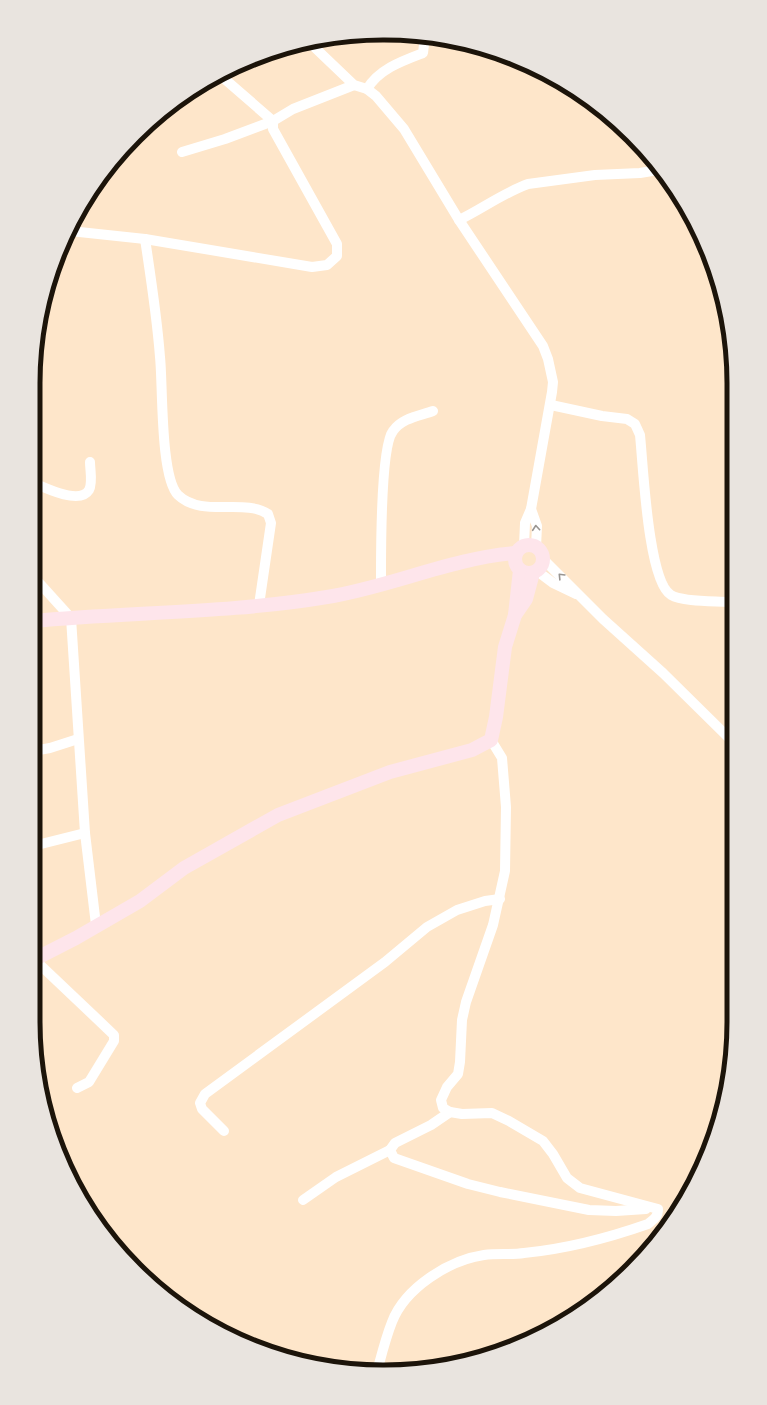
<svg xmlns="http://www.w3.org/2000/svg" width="767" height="1405" font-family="Overpass,sans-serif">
  <rect width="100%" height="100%" fill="#fee6ca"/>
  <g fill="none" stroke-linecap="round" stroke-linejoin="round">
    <g stroke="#fff" stroke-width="10">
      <path d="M 309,42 L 354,85 L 367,89 L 376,96 L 404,129 L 459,220 L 543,346 L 548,359 L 553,382 L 552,392 L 531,509 L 525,523 L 524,546"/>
      <path d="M 220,75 L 273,121"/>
      <path d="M 367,89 C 379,69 402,61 423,53 L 425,36"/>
      <path d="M 182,152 L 225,139 L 273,121 L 293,109 L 354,85"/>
      <path d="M 459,220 C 482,209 503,193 528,184 L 595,175 L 640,173 L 658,170"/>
      <path d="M 70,231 L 145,239 L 312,267 L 327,265 L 337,256 L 337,244 L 278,138 L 273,129 L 273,121"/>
      <path d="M 145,239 C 151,278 157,317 160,357 C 163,384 160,477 178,495 C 202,518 244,498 268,514 L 271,523 L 259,605"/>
      <path d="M 551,405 L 602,416 L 627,419 L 635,424 L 640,435 C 643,463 648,582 671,595 C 683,602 713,601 728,602 L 732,605"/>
      <path d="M 34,483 C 45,488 80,505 89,490 C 93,483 90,470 90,462"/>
      <path d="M 531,509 L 537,526 L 536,547"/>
      <path d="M 543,559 L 603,619 L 663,673 L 732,741"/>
      <path d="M 537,571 L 553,583 L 576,594"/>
      <path d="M 33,576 L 71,618 L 85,833 L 96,925"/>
      <path d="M 381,586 C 381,559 380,447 393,431 C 402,418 419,416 433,411"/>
      <path d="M 33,751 L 50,748 L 78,739"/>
      <path d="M 33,846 L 85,833"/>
      <path d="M 34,959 L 114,1035 L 114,1041 L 89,1082 L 77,1088"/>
      <path d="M 450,1112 L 431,1125 L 395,1143 L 390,1150 L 394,1158 L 468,1184 L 500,1192 L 589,1210 L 616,1211 L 646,1209"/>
      <path d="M 224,1131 L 202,1109 L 200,1103 L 205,1094 L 385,962 L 427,927 L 457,910 L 485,901 L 500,899"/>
      <path d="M 303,1200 L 336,1177 L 390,1150"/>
      <path d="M 378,1368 C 382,1353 386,1337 392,1322 C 405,1288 449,1260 484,1255 C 497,1253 511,1255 524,1253 C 566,1249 608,1238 648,1224 C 654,1219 658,1217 658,1209 L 643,1205 L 580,1188 L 567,1178 L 553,1154 L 543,1141 L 509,1121 L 492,1113 L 462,1114 L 450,1112 L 443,1108 L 441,1100 L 447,1087 L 458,1074 L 460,1062 L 462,1020 L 466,1002 L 493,925 L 505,871 L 506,807 L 502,758 L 491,740"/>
    </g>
    <g stroke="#fee5eb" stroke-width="14">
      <circle cx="529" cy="559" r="14"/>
      <path d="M 515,615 L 520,570"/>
      <path d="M 33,621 C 130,612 232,613 327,597 C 390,587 452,558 516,553"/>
      <path d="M 33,960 L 76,938 L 140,901 L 184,868 L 278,815 L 390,772 L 472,750 L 491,740 L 496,717 L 505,647 L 515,615 L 526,599 L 533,573"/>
    </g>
  </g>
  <defs><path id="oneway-chevron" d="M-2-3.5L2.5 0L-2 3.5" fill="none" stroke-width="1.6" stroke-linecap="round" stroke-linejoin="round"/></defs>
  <g stroke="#999591">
    <use href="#oneway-chevron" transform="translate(536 528) rotate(-95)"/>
    <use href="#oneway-chevron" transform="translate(561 576) rotate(-134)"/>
  </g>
  <path d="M0 0H767V1405H0ZM383 40H384A343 343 0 0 1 727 383V1022A343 343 0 0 1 384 1365H383A343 343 0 0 1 40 1022V383A343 343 0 0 1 383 40Z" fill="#e9e4df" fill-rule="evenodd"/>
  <path fill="none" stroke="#1c140a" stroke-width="5" d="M383 40H384A343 343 0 0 1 727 383V1022A343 343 0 0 1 384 1365H383A343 343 0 0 1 40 1022V383A343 343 0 0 1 383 40Z"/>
</svg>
